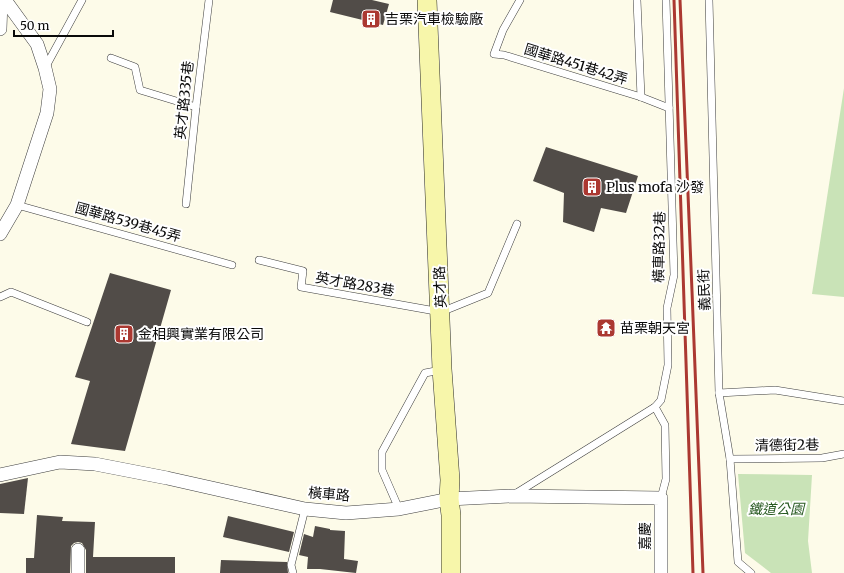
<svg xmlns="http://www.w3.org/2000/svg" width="844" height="573" font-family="Merriweather,'Noto Sans TC',serif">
  <rect width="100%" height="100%" fill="#fdfbe9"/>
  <g fill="#c9e3b7">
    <path d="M 844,88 L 844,297 L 812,294 Z"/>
    <path d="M 738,474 L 812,475 L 808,541 L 812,573 L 771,573 L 745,553 Z"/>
  </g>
  <g fill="#514c48">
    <path d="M 333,0 L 372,0 L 389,4 L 383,25 L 330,12 Z"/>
    <path d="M 546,147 L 638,176 L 626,213 L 601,208 L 594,232 L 563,222 L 564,193 L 533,181 Z"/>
    <path d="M 110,273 L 171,290 L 125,451 L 71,444 L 90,381 L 75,377 Z"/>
    <path d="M 28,478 L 24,514 L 0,513 L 0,484 Z"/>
    <path d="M 37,515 L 63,517 L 62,521 L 95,522 L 93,557 L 175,557 L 175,573 L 86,573 L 86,550 L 82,543 L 78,542 L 74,543 L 71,546 L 70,573 L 26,573 L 26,558 L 34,558 Z"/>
    <path d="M 228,516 L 294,532 L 289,552 L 223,537 Z"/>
    <path d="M 315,526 L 330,529 L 330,530 L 345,531 L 344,559 L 358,561 L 356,573 L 320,569 L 307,569 L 308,557 L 299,555 L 304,534 L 313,537 Z"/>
    <path d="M 221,560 L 287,562 L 288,573 L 220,573 Z"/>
  </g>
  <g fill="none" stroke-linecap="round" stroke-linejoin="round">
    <g stroke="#3d3d3d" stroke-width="8">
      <g id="lane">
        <path d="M 520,0 L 503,30 L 494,54 L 504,55 L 641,97 L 669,108"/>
        <path d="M 637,0 L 641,97"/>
        <path d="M 709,0 L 719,393 L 730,459 L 738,562 L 751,573"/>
        <path d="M 111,58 L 135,67 L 140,90 L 196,107"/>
        <path d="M 45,68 L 82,0"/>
        <path d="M 186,204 L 196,107 L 209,0"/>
        <path d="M 17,205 L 232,265"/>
        <path d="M 259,260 L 303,271 L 301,287 L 441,312 L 488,293 L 517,224"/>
        <path d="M 0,297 L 11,292 L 87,322"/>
        <path d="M 719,393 L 775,390 L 844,401"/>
        <path d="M 655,407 L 665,425 L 666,479 L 661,498"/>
        <path d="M 730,459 L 822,458 L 844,454"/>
        <path d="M 515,494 L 655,407 L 661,400 L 668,365 L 667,308 L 674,275 L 666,0"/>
        <path d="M 399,509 L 382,470 L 382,452 L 425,373 L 441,370"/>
        <path d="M 293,573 L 291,565 L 305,509"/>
      </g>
    </g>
    <g stroke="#3d3d3d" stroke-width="14">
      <g id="street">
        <path d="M 0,29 L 1,0"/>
        <path d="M 0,234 L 17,205 L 47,113 L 50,89 L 45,68 L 37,44 L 5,0"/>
        <path d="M 0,475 L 60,462 L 95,464 L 167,478 L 305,509 L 346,513 L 399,509 L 449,499 L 512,496 L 661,498 L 661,573"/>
        <path d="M 78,550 L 78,573"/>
      </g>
    </g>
    <g stroke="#2c2c2c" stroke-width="20">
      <path id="secondary" d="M 427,0 L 442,369 L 450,480 L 449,499 L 451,515 L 451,573"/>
    </g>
    <use href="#lane" stroke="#fff" stroke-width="7"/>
    <use href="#street" stroke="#fff" stroke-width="13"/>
    <use href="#secondary" stroke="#f7f6aa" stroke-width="19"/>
    <g stroke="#ab3831" stroke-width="3">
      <path d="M 674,0 L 693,573"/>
      <path d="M 680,0 L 692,291 L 703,573"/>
    </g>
  </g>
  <defs>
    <g id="building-square" transform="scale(1)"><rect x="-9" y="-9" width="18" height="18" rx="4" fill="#ab3831" stroke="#fff"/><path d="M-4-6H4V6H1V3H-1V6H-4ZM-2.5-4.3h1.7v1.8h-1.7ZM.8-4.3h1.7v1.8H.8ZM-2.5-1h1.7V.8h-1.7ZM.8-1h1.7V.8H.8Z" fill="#fff"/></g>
    <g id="temple-square" transform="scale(1)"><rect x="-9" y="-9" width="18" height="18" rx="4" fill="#ab3831" stroke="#fff"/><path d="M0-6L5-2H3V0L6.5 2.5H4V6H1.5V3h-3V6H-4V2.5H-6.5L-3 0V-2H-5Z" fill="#fff"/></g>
  </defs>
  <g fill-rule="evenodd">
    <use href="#building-square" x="371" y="19"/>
    <use href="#building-square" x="592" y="187"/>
    <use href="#temple-square" x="606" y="328"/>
    <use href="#building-square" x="124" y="334"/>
  </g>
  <g text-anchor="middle" stroke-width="4" stroke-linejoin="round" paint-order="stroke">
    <g font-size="14" fill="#0a0a0a" stroke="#fff" text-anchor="start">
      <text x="385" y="24">吉栗汽車檢驗廠</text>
      <text x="606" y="192">Plus mofa 沙發</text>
      <text x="620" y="333">苗栗朝天宮</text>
      <text x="138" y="339">金相興實業有限公司</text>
    </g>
    <g font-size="14" fill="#0a0a0a" stroke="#fff">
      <text transform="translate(576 64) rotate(17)" y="5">國華路451巷42弄</text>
      <text transform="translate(184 100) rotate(-84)" y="5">英才路335巷</text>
      <text transform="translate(128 222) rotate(16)" y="5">國華路539巷45弄</text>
      <text transform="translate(659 247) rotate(-89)" y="5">橫車路32巷</text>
      <text transform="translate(355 284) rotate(10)" y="5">英才路283巷</text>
      <text transform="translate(440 287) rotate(-93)" y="5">英才路</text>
      <text transform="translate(704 290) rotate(-92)" y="5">義民街</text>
      <text transform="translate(787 445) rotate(-1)" y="5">清德街2巷</text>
      <text transform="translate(329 494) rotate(5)" y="5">橫車路</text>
      <text transform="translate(645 536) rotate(-90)" y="5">嘉慶</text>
    </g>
    <g font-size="14" font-style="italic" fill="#285a22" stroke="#fff">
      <text x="776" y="514">鐵道公園</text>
    </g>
  </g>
  <path d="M14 30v6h99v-6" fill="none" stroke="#0a0a0a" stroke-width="2"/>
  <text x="20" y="30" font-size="12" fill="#0a0a0a" stroke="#ffffff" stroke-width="3" paint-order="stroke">50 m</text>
</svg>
